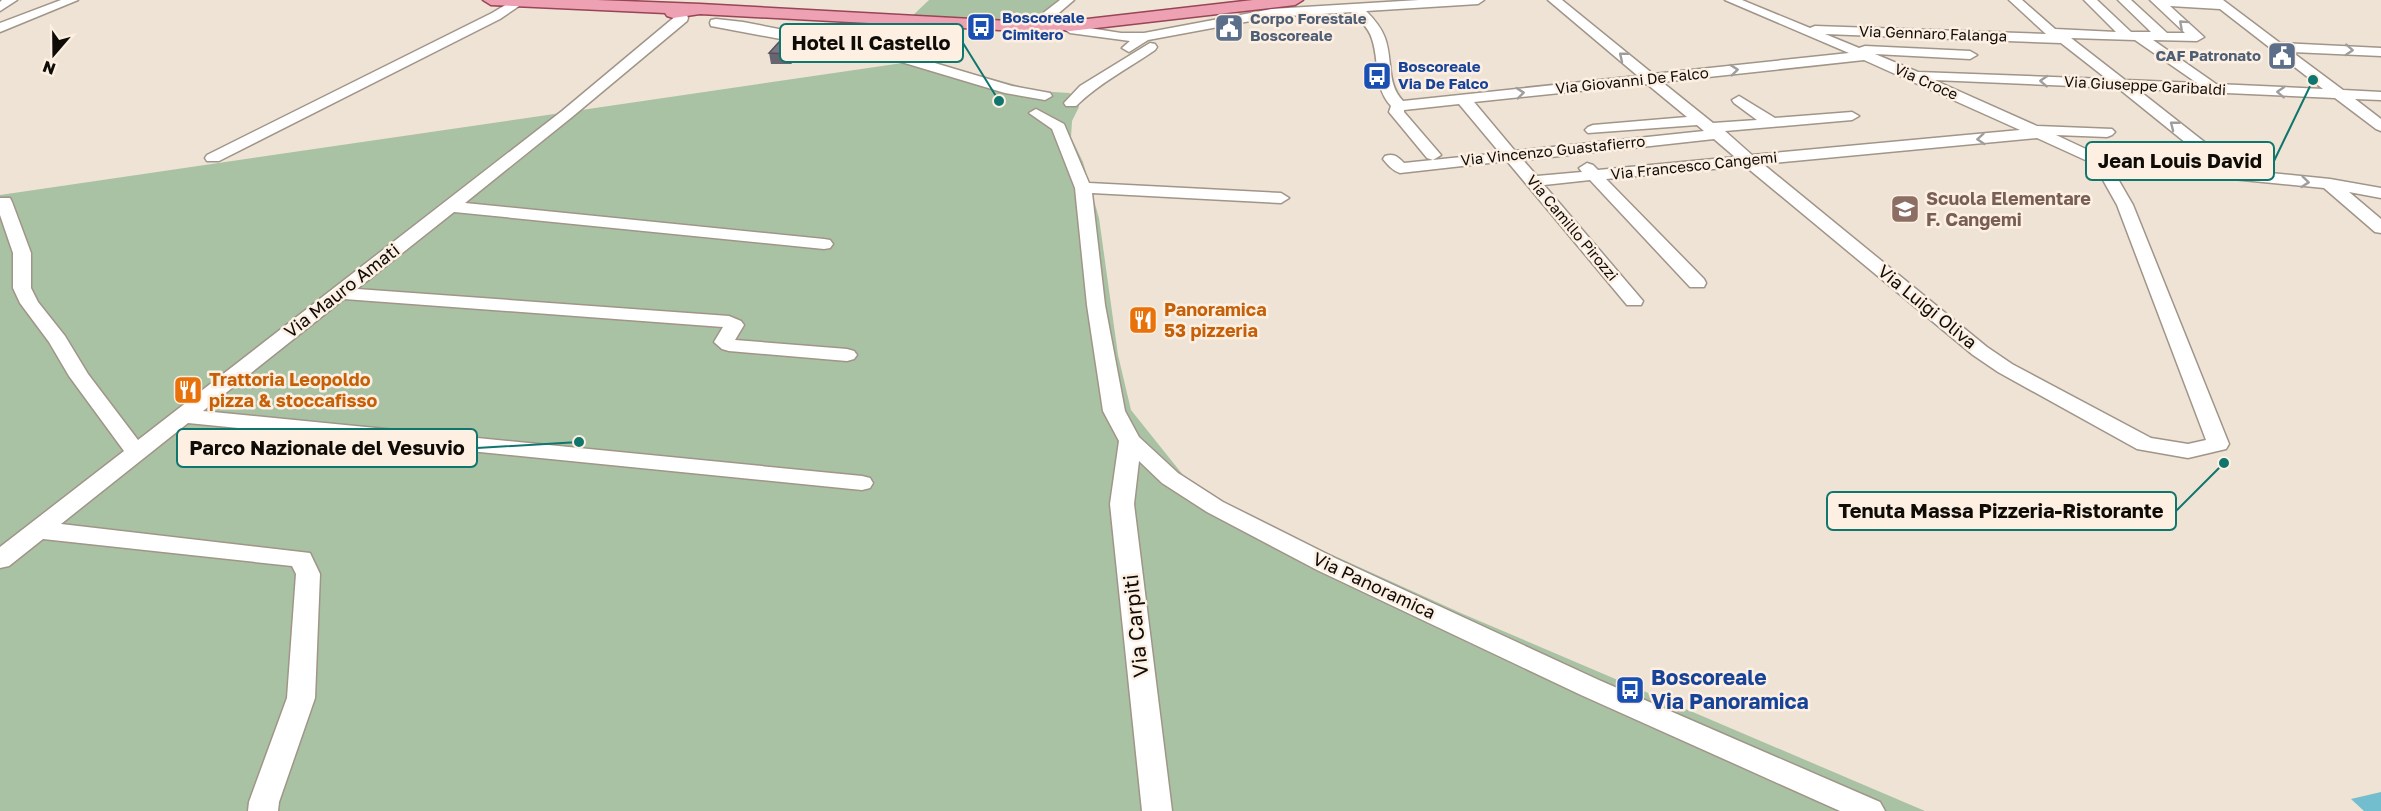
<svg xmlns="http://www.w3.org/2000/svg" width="2381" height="811" font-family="'Golos Text',sans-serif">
  <rect width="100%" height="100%" fill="#efe3d6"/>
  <g fill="#a9c2a4">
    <path d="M 929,0 L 1065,0 L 1034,25 L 909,19 Z"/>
    <path d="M 923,60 L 1038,91 L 1069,93 L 1077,97 L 1079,107 L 1072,121 L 1071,137 L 1083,162 L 1099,218 L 1118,355 L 1131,410 L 1183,475 L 1224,506 L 1463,614 L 1925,811 L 0,811 L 0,195 Z"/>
  </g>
  <path fill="#72bdce" d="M 2381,792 L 2381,811 L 2364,811 L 2351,799 Z"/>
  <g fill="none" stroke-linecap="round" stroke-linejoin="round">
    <g stroke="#a09588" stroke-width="3">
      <g id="minor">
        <path d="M 2,0 L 17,0 L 0,11 L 0,2 Z"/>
        <path d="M 61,0 L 78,0 L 0,32 L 0,23 Z"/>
        <path d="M 514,0 L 525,2 L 500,19 L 219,161 L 207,161 L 205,158 L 207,155 L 492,13 Z"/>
        <path d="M 1060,0 L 1074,0 L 1039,30 L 1029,30 L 1028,27 L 1029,24 Z"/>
        <path d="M 1419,0 L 1484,0 L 1478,4 L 1366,11 C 1374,19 1381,27 1385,38 C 1393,60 1386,83 1403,101 L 1638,76 L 1548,0 L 1562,0 L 1653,74 L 1849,53 L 1725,0 L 1742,0 L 1810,28 L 1815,26 L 2046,34 L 2009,0 L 2022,0 L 2055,29 L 2116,32 L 2084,0 L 2097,0 L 2131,32 L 2151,32 L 2118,0 L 2131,0 L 2167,33 L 2185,33 L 2150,0 L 2223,0 L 2280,43 L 2381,48 L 2381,56 L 2292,52 L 2343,90 L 2381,92 L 2381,100 L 2355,99 L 2381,119 L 2381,131 L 2376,129 L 2335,98 L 2137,89 L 2240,170 L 2330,179 L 2381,188 L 2381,198 L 2349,192 L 2381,219 L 2381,233 L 2375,232 L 2324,188 L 2111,167 L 2133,205 L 2229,444 L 2226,449 L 2188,458 L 2137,449 L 1998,372 L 1973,355 L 1745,166 L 1606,179 L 1704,279 L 1706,283 L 1704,287 L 1690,287 L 1590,180 L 1544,185 L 1643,301 L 1641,305 L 1627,305 L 1507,161 L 1400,173 C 1393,171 1388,165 1383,159 L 1385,156 C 1394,153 1398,157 1404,163 L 1500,153 L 1459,104 L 1404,110 L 1404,112 L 1441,155 L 1433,160 L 1427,158 L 1389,112 L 1391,106 C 1373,86 1380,63 1372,39 C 1369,28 1360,21 1353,12 L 1272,17 L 1148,40 L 1129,52 L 1122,48 L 1130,41 L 1070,33 L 1064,29 L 1070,25 L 1121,33 L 1144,33 L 1272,9 ZM 2170,6 L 2220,9 L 2323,89 L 2216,84 L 2153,40 L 2197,41 L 2204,37 ZM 1825,34 L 2061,43 L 2107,79 L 1918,72 L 1875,54 L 1970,59 L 1977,55 L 1970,51 L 1865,46 L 1859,48 ZM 2071,38 L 2135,40 L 2197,83 L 2125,80 ZM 1864,60 L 2020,130 L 1752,155 L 1725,131 L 1852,120 L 1859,116 L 1852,112 L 1775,118 L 1739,96 L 1732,100 L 1734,103 L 1757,120 L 1713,123 L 1662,82 ZM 1934,80 L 2118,88 L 2217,168 L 2103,157 L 2056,135 L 2107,137 L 2112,135 L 2115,132 L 2112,129 L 2037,126 ZM 1647,84 L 1687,117 L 1593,125 L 1588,127 L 1585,130 L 1588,133 L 1697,125 L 1704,131 L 1515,151 L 1474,102 ZM 2037,138 L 2094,164 L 2117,205 L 2206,440 L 2188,444 L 2151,438 L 2012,364 L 1987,347 L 1763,164 ZM 1714,139 L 1735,157 L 1598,170 L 1593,165 L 1587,163 L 1579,168 L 1582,172 L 1537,176 L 1523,160 Z"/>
        <path d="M 682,14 L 687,15 L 688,18 L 687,21 L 572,117 L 465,203 L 824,239 L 830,240 L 833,244 L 830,248 L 824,249 L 454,212 L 357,289 L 729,316 L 741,321 L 744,325 L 735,340 L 847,349 L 854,351 L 857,355 L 854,359 L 847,361 L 729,351 L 722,349 L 714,342 L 723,327 L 344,299 L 203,411 L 862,476 L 870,478 L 873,483 L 870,488 L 862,490 L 188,423 L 61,524 L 310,553 L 320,574 L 315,698 L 279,802 L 278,811 L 248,811 L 249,802 L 287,698 L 296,574 L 292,566 L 43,539 L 9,566 L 0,568 L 0,547 L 124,451 L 69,376 L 49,342 L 20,303 L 13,288 L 13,253 L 0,215 L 0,198 L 10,198 L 12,202 L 31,253 L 31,288 L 38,302 L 65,336 L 88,374 L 138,440 L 562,111 L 677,15 Z"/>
        <path d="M 716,19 L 743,22 L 901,53 L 1012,86 L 1050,93 L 1052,96 L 1045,100 L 1005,93 L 898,61 L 711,26 L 710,23 L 711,20 Z"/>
        <path d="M 1150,43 L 1155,44 L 1157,47 L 1155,50 C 1129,68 1098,84 1076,106 L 1066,106 L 1064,103 L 1080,86 Z"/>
        <path d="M 1036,109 L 1064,124 L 1089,183 L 1281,193 L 1289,198 L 1281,203 L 1092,193 L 1105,305 L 1125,411 L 1139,437 L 1178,473 L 1223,502 L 1335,558 L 1601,681 L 1880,802 L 1885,811 L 1840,811 L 1581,695 L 1317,570 L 1207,512 L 1162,483 L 1139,461 L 1134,504 L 1172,811 L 1142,811 L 1110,504 L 1119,441 L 1103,411 L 1087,305 L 1075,188 L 1052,129 L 1029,113 Z"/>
      </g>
    </g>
    <g stroke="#984556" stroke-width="3">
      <path id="major" d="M 483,0 L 597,0 L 700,4 L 1063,24 L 1070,21 L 1253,0 L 1303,0 L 1295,5 L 1070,31 L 1064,30 L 1057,33 L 700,14 L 673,18 L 667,16 L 665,13 L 491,5 Z"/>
    </g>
    <use href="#minor" fill="#fff" fill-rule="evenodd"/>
    <use href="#major" fill="#eda1b3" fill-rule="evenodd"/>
  </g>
  <path fill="#686571" d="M 769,53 L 799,53 L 791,64 L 771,64 Z"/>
  <path fill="#55525c" d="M 797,42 L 799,53 L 791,64 L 789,54 Z"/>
  <path fill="#797583" stroke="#55525c" stroke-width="1.5" d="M 779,42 L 797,42 L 789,54 L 769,53 Z"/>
  <defs><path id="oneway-chevron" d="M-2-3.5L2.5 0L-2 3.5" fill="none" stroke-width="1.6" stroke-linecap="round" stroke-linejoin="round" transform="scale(1.5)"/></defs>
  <g stroke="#9f9e9c">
    <use href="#oneway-chevron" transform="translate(2183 24) rotate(-138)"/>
    <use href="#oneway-chevron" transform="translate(2349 50) rotate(3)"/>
    <use href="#oneway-chevron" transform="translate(1623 56) rotate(-141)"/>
    <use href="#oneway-chevron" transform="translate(1734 70) rotate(-6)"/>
    <use href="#oneway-chevron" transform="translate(2044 81) rotate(-177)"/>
    <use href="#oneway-chevron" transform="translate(2281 92) rotate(-177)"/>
    <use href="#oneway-chevron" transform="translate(1520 93) rotate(-6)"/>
    <use href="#oneway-chevron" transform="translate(2174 125) rotate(-142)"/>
    <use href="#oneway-chevron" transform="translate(1981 139) rotate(175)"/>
    <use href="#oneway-chevron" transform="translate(2305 182) rotate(6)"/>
  </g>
  <defs>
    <g id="bus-square" transform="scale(1.5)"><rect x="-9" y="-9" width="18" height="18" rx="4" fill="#1a4fb4" stroke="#fdf0e3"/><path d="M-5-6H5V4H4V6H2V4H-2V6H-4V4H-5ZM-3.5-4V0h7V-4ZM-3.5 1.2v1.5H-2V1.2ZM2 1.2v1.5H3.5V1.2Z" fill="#fff"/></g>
    <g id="civic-square" transform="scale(1.5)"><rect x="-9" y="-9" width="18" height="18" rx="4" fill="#5c6f8a" stroke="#fdf0e3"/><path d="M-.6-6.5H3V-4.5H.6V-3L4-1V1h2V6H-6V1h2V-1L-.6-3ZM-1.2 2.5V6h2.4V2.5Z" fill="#fff"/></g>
    <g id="school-square" transform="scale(1.5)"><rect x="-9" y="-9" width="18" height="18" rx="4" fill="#8d6e63" stroke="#fdf0e3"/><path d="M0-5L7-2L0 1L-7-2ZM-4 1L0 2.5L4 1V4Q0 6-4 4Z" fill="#fff"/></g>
    <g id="restaurant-square" transform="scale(1.5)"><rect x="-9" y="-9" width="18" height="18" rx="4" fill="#e8710a" stroke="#fdf0e3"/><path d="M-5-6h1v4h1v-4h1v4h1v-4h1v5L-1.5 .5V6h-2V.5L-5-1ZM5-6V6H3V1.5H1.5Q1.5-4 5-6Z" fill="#fff"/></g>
  </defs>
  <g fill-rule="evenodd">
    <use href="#bus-square" x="981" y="27"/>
    <use href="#civic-square" x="1229" y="28"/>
    <use href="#civic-square" x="2282" y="56"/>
    <use href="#bus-square" x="1377" y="76"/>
    <use href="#school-square" x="1905" y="209"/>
    <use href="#restaurant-square" x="1143" y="320"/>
    <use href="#restaurant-square" x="188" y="390"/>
    <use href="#bus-square" x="1630" y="690"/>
  </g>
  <g text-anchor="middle" stroke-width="5" stroke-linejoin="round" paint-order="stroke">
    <g font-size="15" font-weight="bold" fill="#164399" stroke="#fdf0e3" text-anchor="start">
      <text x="1002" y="23">Boscoreale<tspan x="1002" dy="17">Cimitero</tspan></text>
      <text x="1398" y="72">Boscoreale<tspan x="1398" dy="17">Via De Falco</tspan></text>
    </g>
    <g font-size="15" font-weight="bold" fill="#4e5e75" stroke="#fdf0e3" text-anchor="start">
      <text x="1250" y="24">Corpo Forestale<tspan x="1250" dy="17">Boscoreale</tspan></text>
      <text x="2261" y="61" text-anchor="end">CAF Patronato</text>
    </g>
    <g font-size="15" fill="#0f0c08" stroke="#fdf0e3">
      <text transform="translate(1933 34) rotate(2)" y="5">Via Gennaro Falanga</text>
      <text transform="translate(1632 81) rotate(-6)" y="5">Via Giovanni De Falco</text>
      <text transform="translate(1926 82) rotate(24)" y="5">Via Croce</text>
      <text transform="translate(2145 86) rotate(3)" y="5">Via Giuseppe Garibaldi</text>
      <text transform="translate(1553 151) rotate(-6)" y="5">Via Vincenzo Guastafierro</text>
      <text transform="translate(1694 166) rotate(-6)" y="5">Via Francesco Cangemi</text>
      <text transform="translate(1572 228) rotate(50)" y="5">Via Camillo Pirozzi</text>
    </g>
    <g font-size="18" font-weight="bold" fill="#785e54" stroke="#fdf0e3" text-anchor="start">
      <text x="1926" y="205">Scuola Elementare<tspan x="1926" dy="21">F. Cangemi</tspan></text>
    </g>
    <g font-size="18" fill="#0f0c08" stroke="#fdf0e3">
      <text transform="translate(342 291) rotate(-38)" y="6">Via Mauro Amati</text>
      <text transform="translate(1927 307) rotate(39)" y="6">Via Luigi Oliva</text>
      <text transform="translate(1374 586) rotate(25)" y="6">Via Panoramica</text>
    </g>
    <g font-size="18" font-weight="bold" fill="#c56008" stroke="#fdf0e3" text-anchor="start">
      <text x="1164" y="316">Panoramica<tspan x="1164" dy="21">53 pizzeria</tspan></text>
      <text x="209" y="386">Trattoria Leopoldo<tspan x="209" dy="21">pizza &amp; stoccafisso</tspan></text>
    </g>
    <g font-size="21" fill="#0f0c08" stroke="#fdf0e3">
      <text transform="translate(1136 626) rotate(-96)" y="7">Via Carpiti</text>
    </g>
    <g font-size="21" font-weight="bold" fill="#164399" stroke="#fdf0e3" text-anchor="start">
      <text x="1651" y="685">Boscoreale<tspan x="1651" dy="24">Via Panoramica</tspan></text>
    </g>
  </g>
  <path fill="none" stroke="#0f766e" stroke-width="2" d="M999 101L963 43M2313 80L2274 161M579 442L477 448M2224 463L2176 511"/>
  <g fill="#0f766e" stroke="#fdf0e3" stroke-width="2">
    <circle cx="999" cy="101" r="6"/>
    <circle cx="2313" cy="80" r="6"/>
    <circle cx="579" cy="442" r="6"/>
    <circle cx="2224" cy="463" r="6"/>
  </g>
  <g fill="#fdf0e3" stroke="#0f766e" stroke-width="2">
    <rect x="780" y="24" width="183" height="38" rx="6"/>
    <rect x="2086" y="142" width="188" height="38" rx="6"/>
    <rect x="177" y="429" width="300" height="38" rx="6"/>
    <rect x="1827" y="492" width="349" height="38" rx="6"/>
  </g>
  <g font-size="20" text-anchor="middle" font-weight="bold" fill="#0f0c08">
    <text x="871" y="50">Hotel Il Castello</text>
    <text x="2180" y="168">Jean Louis David</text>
    <text x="327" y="455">Parco Nazionale del Vesuvio</text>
    <text x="2001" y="518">Tenuta Massa Pizzeria-Ristorante</text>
  </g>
  <g transform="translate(54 54) rotate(200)" stroke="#fdf0e3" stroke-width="4.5" paint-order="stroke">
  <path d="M0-4.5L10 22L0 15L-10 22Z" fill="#0f0c08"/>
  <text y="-9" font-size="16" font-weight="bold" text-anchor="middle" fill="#0f0c08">N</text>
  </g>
</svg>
